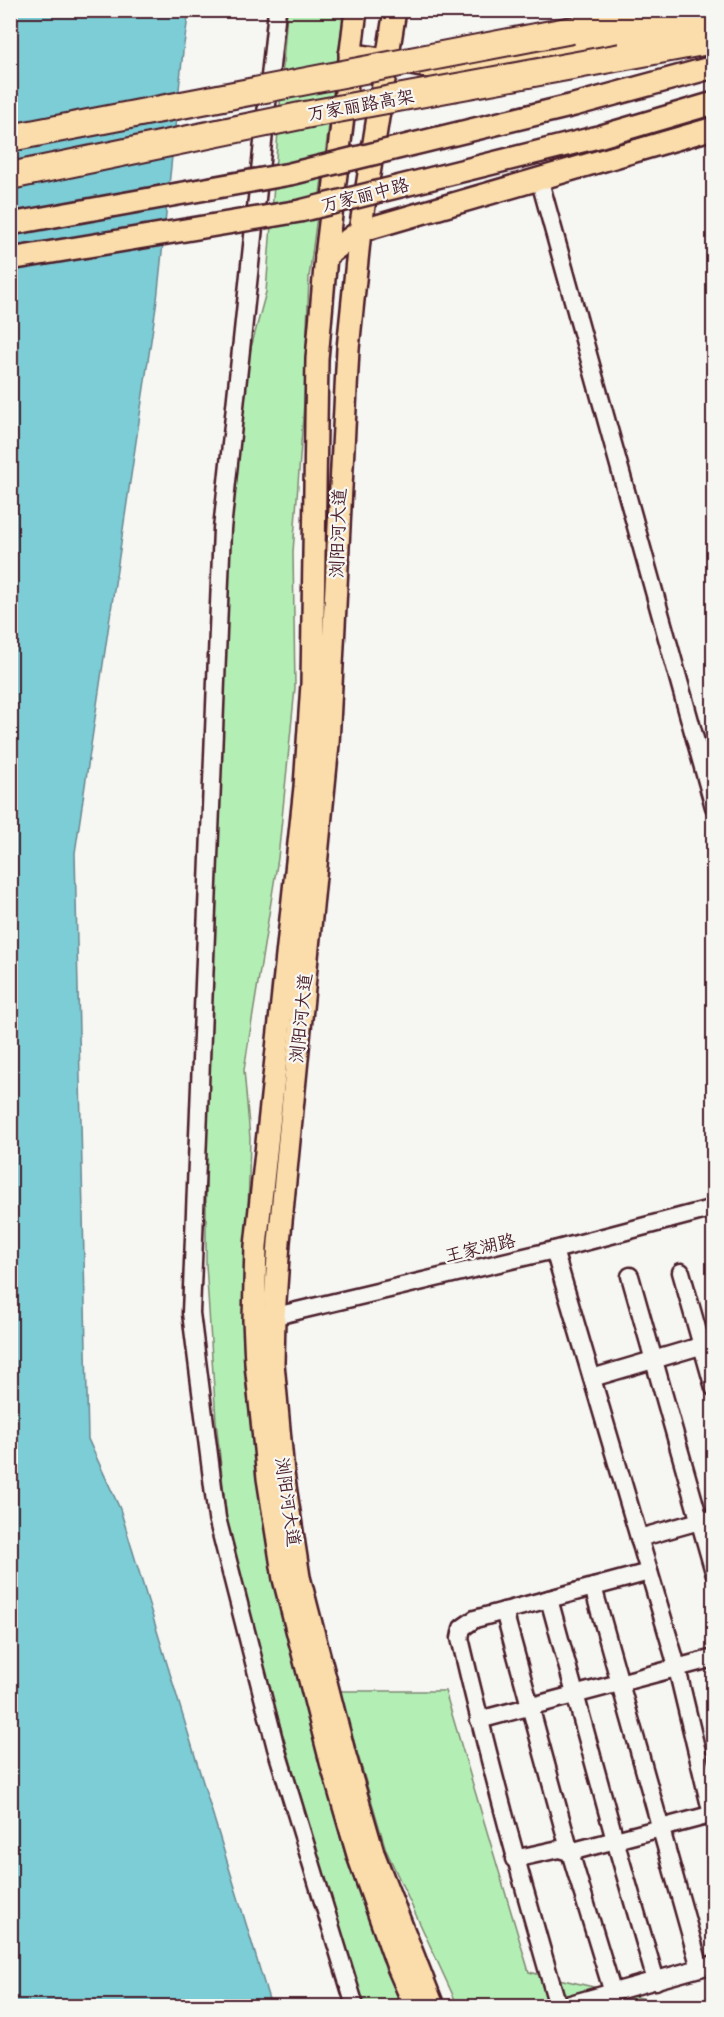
<svg xmlns="http://www.w3.org/2000/svg" width="724" height="2017" font-family="Mali,'LXGW WenKai TC',sans-serif">
  <rect width="100%" height="100%" fill="#f6f6f2"/>
  <filter id="ink" filterUnits="userSpaceOnUse"><feTurbulence type="fractalNoise" baseFrequency=".0167" numOctaves="2"/><feDisplacementMap in="SourceGraphic" scale="12" xChannelSelector="R" yChannelSelector="G"/><feConvolveMatrix kernelMatrix="1 2 1 2 8 2 1 2 1" color-interpolation-filters="sRGB"/></filter>
  <g filter="url(#ink)">
    <g fill="#b3efb5" stroke="#7e8770" stroke-width="1.5">
      <path d="M 287,11 L 344,11 L 309,277 L 304,403 L 293,552 L 295,688 L 278,858 L 244,1070 L 250,1138 L 244,1368 L 261,1513 L 288,1643 L 346,1858 L 401,2006 L 361,2006 L 230,1551 L 216,1420 L 206,1264 L 206,1126 L 229,507 L 245,370 L 266,292 Z"/>
      <path d="M 339,1691 L 445,1691 L 529,1972 L 667,2004 L 667,2006 L 458,2006 L 386,1850 Z"/>
    </g>
    <path fill="#7ccdd5" stroke="#688791" stroke-width="1.5" d="M 11,11 L 189,11 L 183,51 L 157,300 L 75,853 L 88,1439 L 120,1509 L 271,2006 L 11,2006 Z"/>
    <g fill="none" stroke-linecap="round" stroke-linejoin="round">
      <g stroke="#4a1f2b" stroke-width="21">
        <g id="minor">
          <path d="M 277,10 L 222,529 L 191,1313 L 217,1518 L 276,1748 L 355,2006"/>
          <path d="M 539,178 L 714,807"/>
          <path d="M 554,1250 L 674,1656 L 714,1823"/>
          <path d="M 681,1272 L 714,1388"/>
          <path d="M 630,1276 L 714,1572"/>
          <path d="M 263,1319 L 554,1250 L 714,1208"/>
          <path d="M 592,1378 L 714,1342"/>
          <path d="M 639,1538 L 714,1517"/>
          <path d="M 593,1587 L 700,1968"/>
          <path d="M 549,1599 L 615,1840 L 656,1981"/>
          <path d="M 504,1611 L 570,1852 L 613,1993"/>
          <path d="M 479,1720 L 714,1658"/>
          <path d="M 514,1859 L 559,1849 L 570,1852 L 714,1814"/>
          <path d="M 558,2006 C 522,1884 489,1762 460,1638 L 462,1628 L 475,1619 L 649,1572"/>
          <path d="M 563,2006 L 714,1964"/>
        </g>
      </g>
      <g stroke="#4a1f2b" stroke-width="26">
        <g id="major">
          <path d="M 356,10 L 326,256 L 317,359 L 312,684 L 305,787 L 256,1246 L 254,1320 L 256,1363 L 268,1478 L 284,1579 L 331,1762 L 359,1858 L 398,1967 L 415,2006"/>
          <path d="M 395,10 L 360,231 L 348,349 L 328,744 L 279,1242 L 274,1317 L 273,1363 L 283,1473 L 299,1577 L 345,1756 L 373,1853 L 433,2006"/>
          <path d="M 350,54 L 458,72 L 714,20"/>
          <path d="M 326,256 L 360,231 L 714,128"/>
        </g>
      </g>
      <g stroke="#4a1f2b" stroke-width="30">
        <g id="highway">
          <path d="M 572,30 L 682,10"/>
          <path d="M 621,57 L 714,40"/>
        </g>
      </g>
      <use href="#minor" stroke="#f6f6f2" stroke-width="16"/>
      <use href="#major" stroke="#fbddab" stroke-width="21"/>
      <use href="#highway" stroke="#fbddab" stroke-width="26"/>
      <g stroke="#4a1f2b" stroke-width="26" stroke-linecap="butt">
        <g id="major-bridge">
          <path d="M 10,224 L 290,174 L 574,105 L 714,67"/>
          <path d="M 10,259 L 300,211 L 598,137 L 714,103"/>
        </g>
      </g>
      <g stroke="#4a1f2b" stroke-width="30" stroke-linecap="butt">
        <g id="highway-bridge">
          <path d="M 10,138 L 572,30"/>
          <path d="M 10,176 L 305,115 L 621,57"/>
        </g>
      </g>
      <use href="#major-bridge" stroke="#fbddab" stroke-width="21"/>
      <use href="#highway-bridge" stroke="#fbddab" stroke-width="26"/>
    </g>
  </g>
  <g text-anchor="middle" stroke-width="4.5" stroke-linejoin="round" paint-order="stroke">
    <g font-size="18" fill="#4a1f2b" stroke="#f6f6f2">
      <text transform="translate(361 105) rotate(-10)" y="6">万家丽路高架</text>
      <text transform="translate(365 195) rotate(-14)" y="6">万家丽中路</text>
      <text transform="translate(338 533) rotate(-88)" y="6">浏阳河大道</text>
      <text transform="translate(301 1018) rotate(-84)" y="6">浏阳河大道</text>
      <text transform="translate(480 1248) rotate(-13)" y="6">王家湖路</text>
      <text transform="translate(288 1502) rotate(82)" y="6">浏阳河大道</text>
    </g>
  </g>
  <rect width="724" height="2017" fill="none" stroke="#f6f6f2" stroke-width="36"/>
  <rect x="18" y="18" width="688" height="1981" fill="none" stroke="#4a1f2b" stroke-width="2" filter="url(#ink)"/>
</svg>
